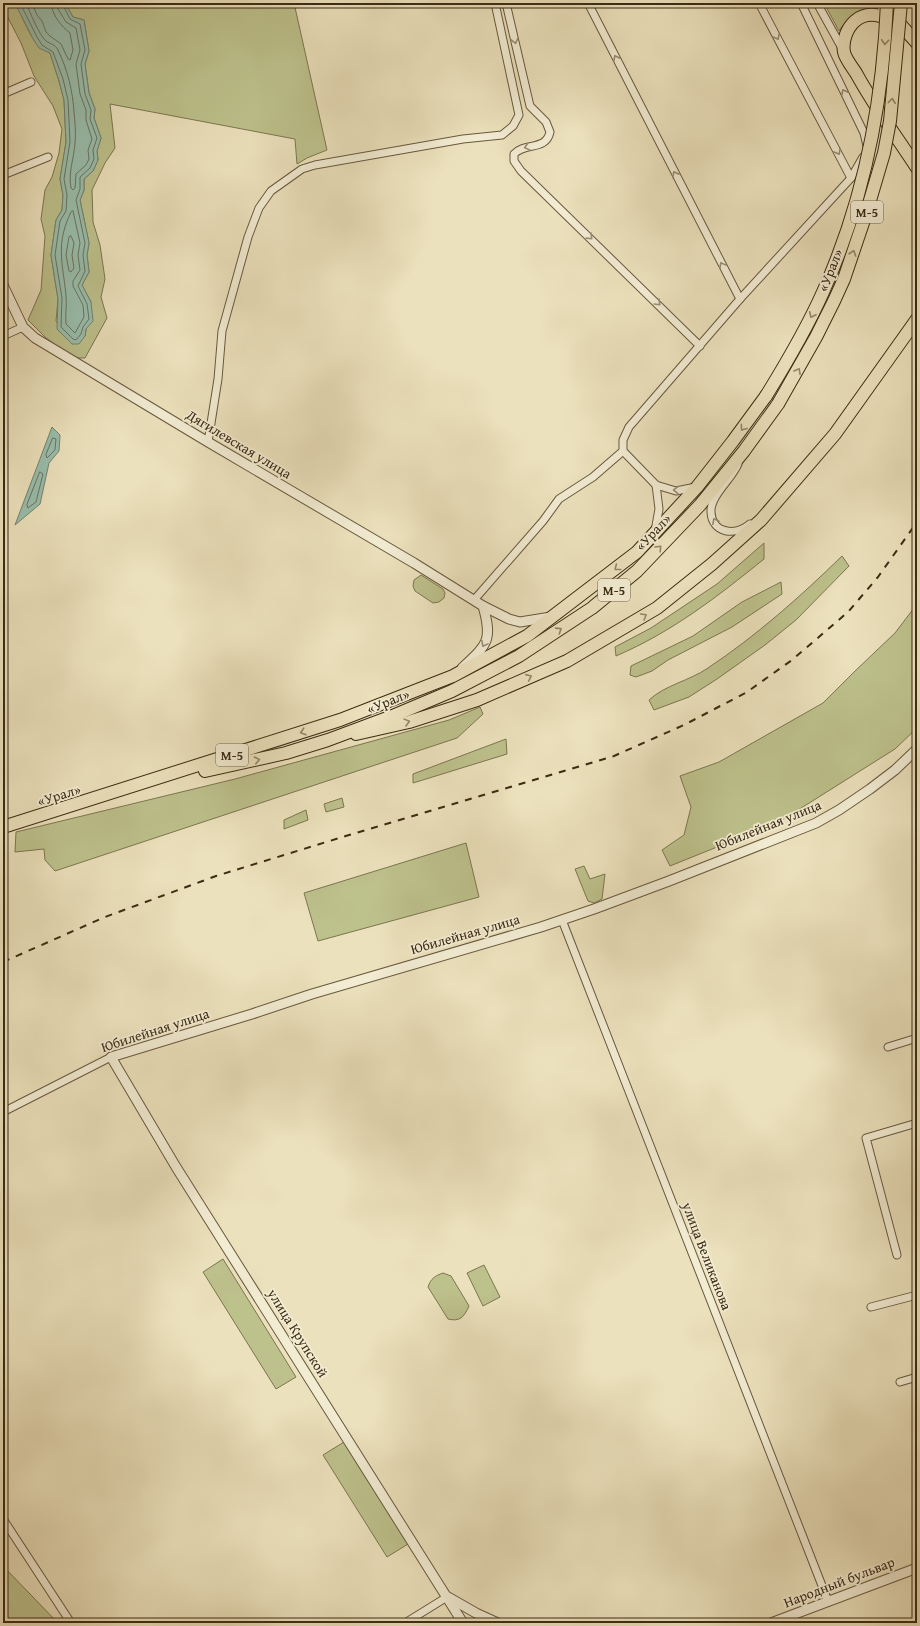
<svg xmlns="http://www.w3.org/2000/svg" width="920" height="1626" font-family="'Gentium Book Plus',serif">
  <rect width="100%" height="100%" fill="#ebe1bc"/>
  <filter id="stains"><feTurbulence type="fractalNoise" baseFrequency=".005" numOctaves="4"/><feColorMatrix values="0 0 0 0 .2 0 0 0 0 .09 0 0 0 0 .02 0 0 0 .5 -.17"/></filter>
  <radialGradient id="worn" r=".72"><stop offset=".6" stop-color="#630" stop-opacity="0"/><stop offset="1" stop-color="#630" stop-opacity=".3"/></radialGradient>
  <g fill="#bdc18c" stroke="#7c7650">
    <path d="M 3,3 L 15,3 C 26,22 29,42 50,53 L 59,81 L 64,100 L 66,142 L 60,179 L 63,195 L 62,210 L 56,220 L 51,255 L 58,299 L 56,321 L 66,337 L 72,344 L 85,336 L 91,302 L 82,285 L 89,272 L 87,255 L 89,243 L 80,200 L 84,190 L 84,179 L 93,171 L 98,160 L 97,151 L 101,138 L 94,118 L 95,109 L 89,93 L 85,64 L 89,51 L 84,20 L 73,17 L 65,3 L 294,3 L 327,150 L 307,158 L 297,164 L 295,139 L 110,104 L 115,148 L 105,163 L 92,190 L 93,222 L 100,245 L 105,279 L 101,297 L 107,318 L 85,358 L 72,358 L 45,337 L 28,320 L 41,290 L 45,236 L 41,219 L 45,190 L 52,177 L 59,153 L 62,129 L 53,106 L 34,76 L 21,43 L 3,8 Z"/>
    <path d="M 824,3 L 873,3 L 880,9 C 859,8 851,13 839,31 Z"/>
    <path d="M 764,543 L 764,559 C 717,597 672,632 616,656 L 615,647 L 651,628 L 717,584 Z"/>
    <path d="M 842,556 L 849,566 L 796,620 L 765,645 L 717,679 L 689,697 L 654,710 L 649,700 C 665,685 689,681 708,668 C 756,636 800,597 842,556 Z"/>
    <path d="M 421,575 L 443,589 L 445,593 L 444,598 L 439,602 L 433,603 L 415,591 L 413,586 L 414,580 Z"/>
    <path d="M 781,582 L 782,594 L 732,627 L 668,660 L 652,671 L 636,677 L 630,675 L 631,666 L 693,636 L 742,602 Z"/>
    <path d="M 917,604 L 917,728 L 895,749 L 779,822 L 670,866 L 662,850 L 684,835 L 691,807 L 680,776 L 719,762 L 823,703 L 854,672 L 895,633 Z"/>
    <path d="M 480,707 L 483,714 L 457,738 L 55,871 L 45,860 L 44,849 L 15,852 L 16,832 L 235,779 L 449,720 Z"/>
    <path d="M 506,739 L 507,754 L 413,783 L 413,774 Z"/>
    <path d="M 342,798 L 344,807 L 326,812 L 324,804 Z"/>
    <path d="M 306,810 L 308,820 L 284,829 L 284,820 Z"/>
    <path d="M 466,843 L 479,897 L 318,941 L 304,893 Z"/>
    <path d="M 584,866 L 590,879 L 605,874 L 602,899 L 594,903 L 588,901 L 575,869 Z"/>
    <path d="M 223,1259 L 296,1377 L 276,1389 L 203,1272 Z"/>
    <path d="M 484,1265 L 500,1297 L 483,1306 L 467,1273 Z"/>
    <path d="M 443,1273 L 451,1276 L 469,1306 C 464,1317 460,1322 448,1319 L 428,1287 C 431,1278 435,1276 443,1273 Z"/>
    <path d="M 344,1442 L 408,1544 L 387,1557 L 323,1455 Z"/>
    <path d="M 3,1566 L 58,1623 L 3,1623 Z"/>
  </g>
  <g fill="#99bead" stroke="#74836f">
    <path d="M 15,3 L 65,3 L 73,17 L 84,20 L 89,51 L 85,64 L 89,93 L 95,109 L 94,118 L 101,138 L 97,151 L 98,160 L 93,171 L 84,179 L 84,190 L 80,200 L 89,243 L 87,255 L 89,272 L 82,285 L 91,302 L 93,321 L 86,329 L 85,336 L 79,344 L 72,344 L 57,329 L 58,299 L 51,255 L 56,220 L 62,210 L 63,195 L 60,179 L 66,142 L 64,100 L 59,81 L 50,53 L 39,48 L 33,39 Z"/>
    <path d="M 52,427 L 60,435 L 59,451 L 49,463 L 40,504 L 15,525 Z"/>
  </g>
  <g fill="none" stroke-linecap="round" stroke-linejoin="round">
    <g stroke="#6a7460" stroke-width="1">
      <path d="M 20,3 L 37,37 L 42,45 L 53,52 L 63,79 L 68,100 L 70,142 L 64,179 L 67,195 L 66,211 L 60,221 L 55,255 L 62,298 L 61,327 L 73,339 L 76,340 L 81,334 L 83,327 L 89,319 L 87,304 L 78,286 L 85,271 L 83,255 L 85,243 L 76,200 L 80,189 L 80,177 L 90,168 L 94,159 L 93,150 L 97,138 L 90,119 L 91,110 L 85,94 L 81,64 L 85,50 L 80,24 L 70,19 L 62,3"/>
      <path d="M 26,3 C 30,12 39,35 46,41 C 50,44 55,44 58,50 C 67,68 73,92 74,112 C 75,122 76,133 75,143 C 74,158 68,173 71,188 L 73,190 L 75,188 L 76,174 L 86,165 L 89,159 L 88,150 L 92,139 L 86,120 L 86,110 L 80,94 L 76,64 L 80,50 L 76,28 L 66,22 L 58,9 L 57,3"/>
      <path d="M 32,3 L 37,15 L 42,21 L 46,32 L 50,36 L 61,44 L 68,59 L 70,60 L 73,50 L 70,33 C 61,26 52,15 51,3"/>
      <path d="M 73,211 L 80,243 L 78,255 L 80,270 L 73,281 L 73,286 L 83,305 L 84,317 L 75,333 L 66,324 C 65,315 67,306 66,296 C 63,263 55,245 71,212 Z"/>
      <path d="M 71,236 L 74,243 L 72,255 L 74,268 L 71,272 L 69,271 L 66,255 L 69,237 Z"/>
      <path d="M 53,438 L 56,439 L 55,450 L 47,458 L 46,455 Z"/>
      <path d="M 40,472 L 43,474 L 36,502 L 28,508 L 27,505 Z"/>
    </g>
    <g stroke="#68583d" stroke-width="9">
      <g id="minor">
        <path d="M 506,3 L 530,106 L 546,122 L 550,132 C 546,151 525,142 514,154 L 514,161 L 521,171 L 700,346"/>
        <path d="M 588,3 L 740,299"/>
        <path d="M 759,3 L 851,178"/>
        <path d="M 801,3 L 864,133 L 867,146"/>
        <path d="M 817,3 L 843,50"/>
        <path d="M 3,94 L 31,82"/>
        <path d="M 3,175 L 48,157"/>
        <path d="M 3,336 L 23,327"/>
        <path d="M 208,442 L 218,379 L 222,331 L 248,237 L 259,208 L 271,191 L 302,169 L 315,165 L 463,139 L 502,135 L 513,126 L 519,115 L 495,3"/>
        <path d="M 623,451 L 656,485 L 676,491 L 696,487"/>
        <path d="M 738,464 C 732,479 710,496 711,512 C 712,534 736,536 750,524"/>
        <path d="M 655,531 L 659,509 L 656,485"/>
        <path d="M 474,600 L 543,521 L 559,499 L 593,477 L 623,451 L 623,440 L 629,427 L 740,299 L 851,178 L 863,157"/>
        <path d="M 562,920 L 828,1601"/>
        <path d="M 888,1047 L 917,1038"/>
        <path d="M 3,1112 L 111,1057"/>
        <path d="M 897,1255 L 866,1138 L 917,1123"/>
        <path d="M 871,1307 L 917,1295"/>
        <path d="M 900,1382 L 917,1377"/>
        <path d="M 3,1519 L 71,1623"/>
        <path d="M 405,1623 L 447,1597"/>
      </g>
    </g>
    <g stroke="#68583d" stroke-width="11">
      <g id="tertiary">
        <path d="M 3,285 L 23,327 L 35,338 L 208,442 L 414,563 L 483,606 L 509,619 L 520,622 L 551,617"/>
        <path d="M 462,668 C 487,645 493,641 483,606"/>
        <path d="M 448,1597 L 476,1613 L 498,1623"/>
        <path d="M 463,1623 L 176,1167 L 111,1057 L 252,1014 L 312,994 L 541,927 L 594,909 L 669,881 L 816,823 L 839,810 L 870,789 L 895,770 L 917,749"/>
        <path d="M 771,1623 L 917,1568"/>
      </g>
    </g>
    <g stroke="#3c2b13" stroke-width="14">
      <g id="primary">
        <path d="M 881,3 L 917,43"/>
        <path d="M 900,24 C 886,17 869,9 855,21 C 847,28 842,41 844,52 C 845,58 852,67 856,73 C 874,106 896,136 917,168"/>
        <path d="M 356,734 L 409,722 L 477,700 L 567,661 L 657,608 L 712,564 L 761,520 L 835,434 L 917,319"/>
      </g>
    </g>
    <g stroke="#3c2b13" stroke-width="14">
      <g id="trunk">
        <path d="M 205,771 L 286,753 L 328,740 L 395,715 L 452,691 L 519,656 L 592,608 L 637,571 L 700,505 L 744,451 L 778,404"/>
        <path d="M 3,827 L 340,720 L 453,676 L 527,636 L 637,552 L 697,487 L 733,441 L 766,396"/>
      </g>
    </g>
    <use href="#minor" stroke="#f2ecd3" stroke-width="7"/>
    <use href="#tertiary" stroke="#f2ecd3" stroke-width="9"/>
    <use href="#primary" stroke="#ebe1bc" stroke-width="12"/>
    <use href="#trunk" stroke="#ebe1bc" stroke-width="12"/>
    <path stroke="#3c2b13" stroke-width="2" stroke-dasharray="7 7" stroke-linecap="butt" d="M 3,962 L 105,917 L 216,876 L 349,835 L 614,756 L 684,725 L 747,692 L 792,660 L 848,612 L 878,577 L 917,522"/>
    <g stroke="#3c2b13" stroke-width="14" stroke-linecap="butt">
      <g id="trunk-bridge">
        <path d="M 766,396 C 787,362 807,328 823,292 C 864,201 883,102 887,3"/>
        <path d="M 778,404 L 816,337 L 834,301 L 844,279 L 866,214 L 884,153 L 890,121 L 901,3"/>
      </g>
    </g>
    <use href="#trunk-bridge" stroke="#ebe1bc" stroke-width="12"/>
  </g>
  <defs><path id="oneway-chevron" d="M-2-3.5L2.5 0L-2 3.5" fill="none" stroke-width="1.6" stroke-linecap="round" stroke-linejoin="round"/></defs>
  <g stroke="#978c73">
    <use href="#oneway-chevron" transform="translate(777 37) rotate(62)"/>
    <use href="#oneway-chevron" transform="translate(515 41) rotate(77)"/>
    <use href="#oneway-chevron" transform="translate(616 58) rotate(-117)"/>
    <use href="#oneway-chevron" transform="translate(844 92) rotate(-116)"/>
    <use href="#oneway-chevron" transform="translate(527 147) rotate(165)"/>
    <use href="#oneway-chevron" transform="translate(838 152) rotate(62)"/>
    <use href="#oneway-chevron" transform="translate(675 174) rotate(-117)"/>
    <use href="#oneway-chevron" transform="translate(590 237) rotate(44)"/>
    <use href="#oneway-chevron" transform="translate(722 265) rotate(-118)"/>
    <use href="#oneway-chevron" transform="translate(658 303) rotate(45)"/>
    <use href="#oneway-chevron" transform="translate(676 490) rotate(-178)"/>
    <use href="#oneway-chevron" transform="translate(715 521) rotate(-118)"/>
    <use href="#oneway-chevron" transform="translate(484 644) rotate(118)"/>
  </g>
  <g stroke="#948668">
    <use href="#oneway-chevron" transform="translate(885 42) rotate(94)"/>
    <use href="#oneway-chevron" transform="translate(892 101) rotate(-83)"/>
    <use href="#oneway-chevron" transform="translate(853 253) rotate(-71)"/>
    <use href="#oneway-chevron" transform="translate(812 315) rotate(115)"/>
    <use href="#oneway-chevron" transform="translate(798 371) rotate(-61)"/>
    <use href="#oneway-chevron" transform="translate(743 428) rotate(126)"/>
    <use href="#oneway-chevron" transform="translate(659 548) rotate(-47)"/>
    <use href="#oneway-chevron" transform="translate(617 568) rotate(142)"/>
    <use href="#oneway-chevron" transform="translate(644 616) rotate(-30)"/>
    <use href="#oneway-chevron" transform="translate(559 630) rotate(-33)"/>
    <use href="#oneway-chevron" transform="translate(529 677) rotate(-24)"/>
    <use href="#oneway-chevron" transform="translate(407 722) rotate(-15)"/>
    <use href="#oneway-chevron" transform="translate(303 732) rotate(162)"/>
    <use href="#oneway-chevron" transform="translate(257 760) rotate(-13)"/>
  </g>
  <g text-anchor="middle" stroke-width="3.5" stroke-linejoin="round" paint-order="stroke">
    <g fill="#f2ecd3" stroke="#73654d" stroke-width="1">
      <rect x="851" y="201" width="32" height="22" rx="3"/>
      <rect x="598" y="579" width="32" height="22" rx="3"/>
      <rect x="216" y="744" width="32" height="22" rx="3"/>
    </g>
    <g font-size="13" font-weight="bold" fill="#3c2b13">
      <text x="867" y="217">М-5</text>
      <text x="614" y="595">М-5</text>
      <text x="232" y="760">М-5</text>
    </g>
    <g font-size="14" fill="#3c2b13" stroke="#f2ecd3">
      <text transform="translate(830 270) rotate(-68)" y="5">«Урал»</text>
      <text transform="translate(239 444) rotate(31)" y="5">Дягилевская улица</text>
      <text transform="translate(653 532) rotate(-47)" y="5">«Урал»</text>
      <text transform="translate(388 701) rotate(-22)" y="5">«Урал»</text>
      <text transform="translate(59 795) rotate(-17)" y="5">«Урал»</text>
      <text transform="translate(768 825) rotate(-22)" y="5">Юбилейная улица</text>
      <text transform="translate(465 934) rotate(-16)" y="5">Юбилейная улица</text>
      <text transform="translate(155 1030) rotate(-18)" y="5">Юбилейная улица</text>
      <text transform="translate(707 1256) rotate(69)" y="5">улица Великанова</text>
      <text transform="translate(298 1333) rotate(58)" y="5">улица Крупской</text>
      <text transform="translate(839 1582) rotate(-21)" y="5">Народный бульвар</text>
    </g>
  </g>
  <rect width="920" height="1626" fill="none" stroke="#ebe1bc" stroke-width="16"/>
  <rect x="4" y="4" width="912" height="1618" fill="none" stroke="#3c2b13" stroke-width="2"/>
  <rect x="8" y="8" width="904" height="1610" fill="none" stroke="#3c2b13"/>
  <rect width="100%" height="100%" filter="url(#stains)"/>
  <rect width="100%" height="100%" fill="url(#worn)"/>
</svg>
